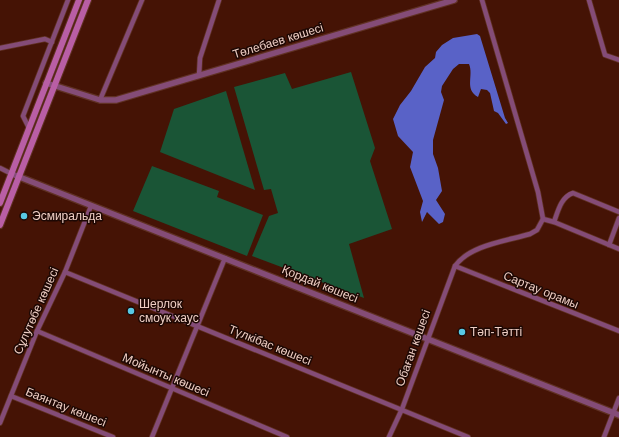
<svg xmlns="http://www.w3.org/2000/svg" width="619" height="437" font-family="Helvetica,sans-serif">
  <rect width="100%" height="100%" fill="#451305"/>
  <g fill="#1a5536">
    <path d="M 351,72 L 375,148 L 370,161 L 392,229 L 349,244 L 364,298 L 252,256 L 269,216 L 278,213 L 271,189 L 264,190 L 234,87 L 285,73 L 292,89 Z"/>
    <path d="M 226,91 L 255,190 L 160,152 L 174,109 Z"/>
    <path d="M 152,166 L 219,191 L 217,197 L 263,215 L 247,256 L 133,211 Z"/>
  </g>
  <path fill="#5962c7" d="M 477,34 L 480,36 L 505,118 L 508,123 L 506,124 L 498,113 L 494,111 L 490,93 L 487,90 L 481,89 L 478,97 C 464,89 474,76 469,64 L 459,64 L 453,69 L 442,86 L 441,92 L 444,100 L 433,140 L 433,154 L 438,168 L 442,191 L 436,200 L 445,214 L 443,222 L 439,224 L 427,212 L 422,222 L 420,212 L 423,201 L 410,167 L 413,152 L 398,136 L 393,119 L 400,105 L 411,91 L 425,67 L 435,58 L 436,52 L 442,45 L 453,38 Z"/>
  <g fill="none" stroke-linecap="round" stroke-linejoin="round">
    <g stroke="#603124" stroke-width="6">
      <g id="minor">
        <path d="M 482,0 L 538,192 L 543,219"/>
        <path d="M 589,0 L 605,55 L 619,60"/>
        <path d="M 0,48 L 45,39 L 52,42"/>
        <path d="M 199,76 L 200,58 L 219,0"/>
        <path d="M 100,100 L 142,0"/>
        <path d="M 29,128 L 23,116 L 68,0"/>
        <path d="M 0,168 L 12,174"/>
        <path d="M 554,222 L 619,249"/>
        <path d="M 609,245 L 619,218"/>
        <path d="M 455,266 L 619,331"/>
        <path d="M 65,272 L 468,437"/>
        <path d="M 37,331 L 287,437"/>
        <path d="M 11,396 L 113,437"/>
        <path d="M 0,423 L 37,331 L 65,272 L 91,206"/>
        <path d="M 152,437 L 225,258"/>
        <path d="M 389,437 L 402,409 L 455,266 C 470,245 506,241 530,234 L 537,230 L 543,219 L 554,222 C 558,211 561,197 573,193 L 619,212"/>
        <path d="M 604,437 L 619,398"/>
      </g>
    </g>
    <g stroke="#603124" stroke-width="8">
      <g id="tertiary">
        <path d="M 46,83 L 100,100 L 116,100 L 454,0"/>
        <path d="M 12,174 L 619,415"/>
      </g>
    </g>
    <g stroke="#603124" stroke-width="8">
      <g id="secondary">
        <path d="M 0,203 L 79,0"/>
        <path d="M 0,225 L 88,0"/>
      </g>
    </g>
    <use href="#minor" stroke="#844c77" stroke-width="4.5"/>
    <use href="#tertiary" stroke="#844c77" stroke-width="5.5"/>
    <use href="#secondary" stroke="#b95ea5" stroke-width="6"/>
  </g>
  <g fill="#58c9e4" stroke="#1d0804" stroke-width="1.5">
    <circle cx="24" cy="216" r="4"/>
    <circle cx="131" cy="311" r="4"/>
    <circle cx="462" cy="332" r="4"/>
  </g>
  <g text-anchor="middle" stroke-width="3" stroke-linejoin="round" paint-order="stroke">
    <g font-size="12" fill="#efcec4" stroke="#1d0804">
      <text transform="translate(278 41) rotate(-17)" y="4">Төлебаев көшесі</text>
      <text transform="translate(320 284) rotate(22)" y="4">Қордай көшесі</text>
      <text transform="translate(541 290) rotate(22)" y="4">Сартау орамы</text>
      <text transform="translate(36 311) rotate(-66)" y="4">Сұлутөбе көшесі</text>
      <text transform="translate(270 345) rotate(22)" y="4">Түлкібас көшесі</text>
      <text transform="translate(413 348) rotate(-70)" y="4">Обаған көшесі</text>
      <text transform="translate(166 375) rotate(23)" y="4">Мойынты көшесі</text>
      <text transform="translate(66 407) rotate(22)" y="4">Баянтау көшесі</text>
    </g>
    <g font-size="12" fill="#efcec4" stroke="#1d0804" text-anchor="start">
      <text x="32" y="220">Эсмиральда</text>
      <text x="139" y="308">Шерлок<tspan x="139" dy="14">смоук хаус</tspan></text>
      <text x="470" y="336">Тәп-Тәтті</text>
    </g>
  </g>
</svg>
